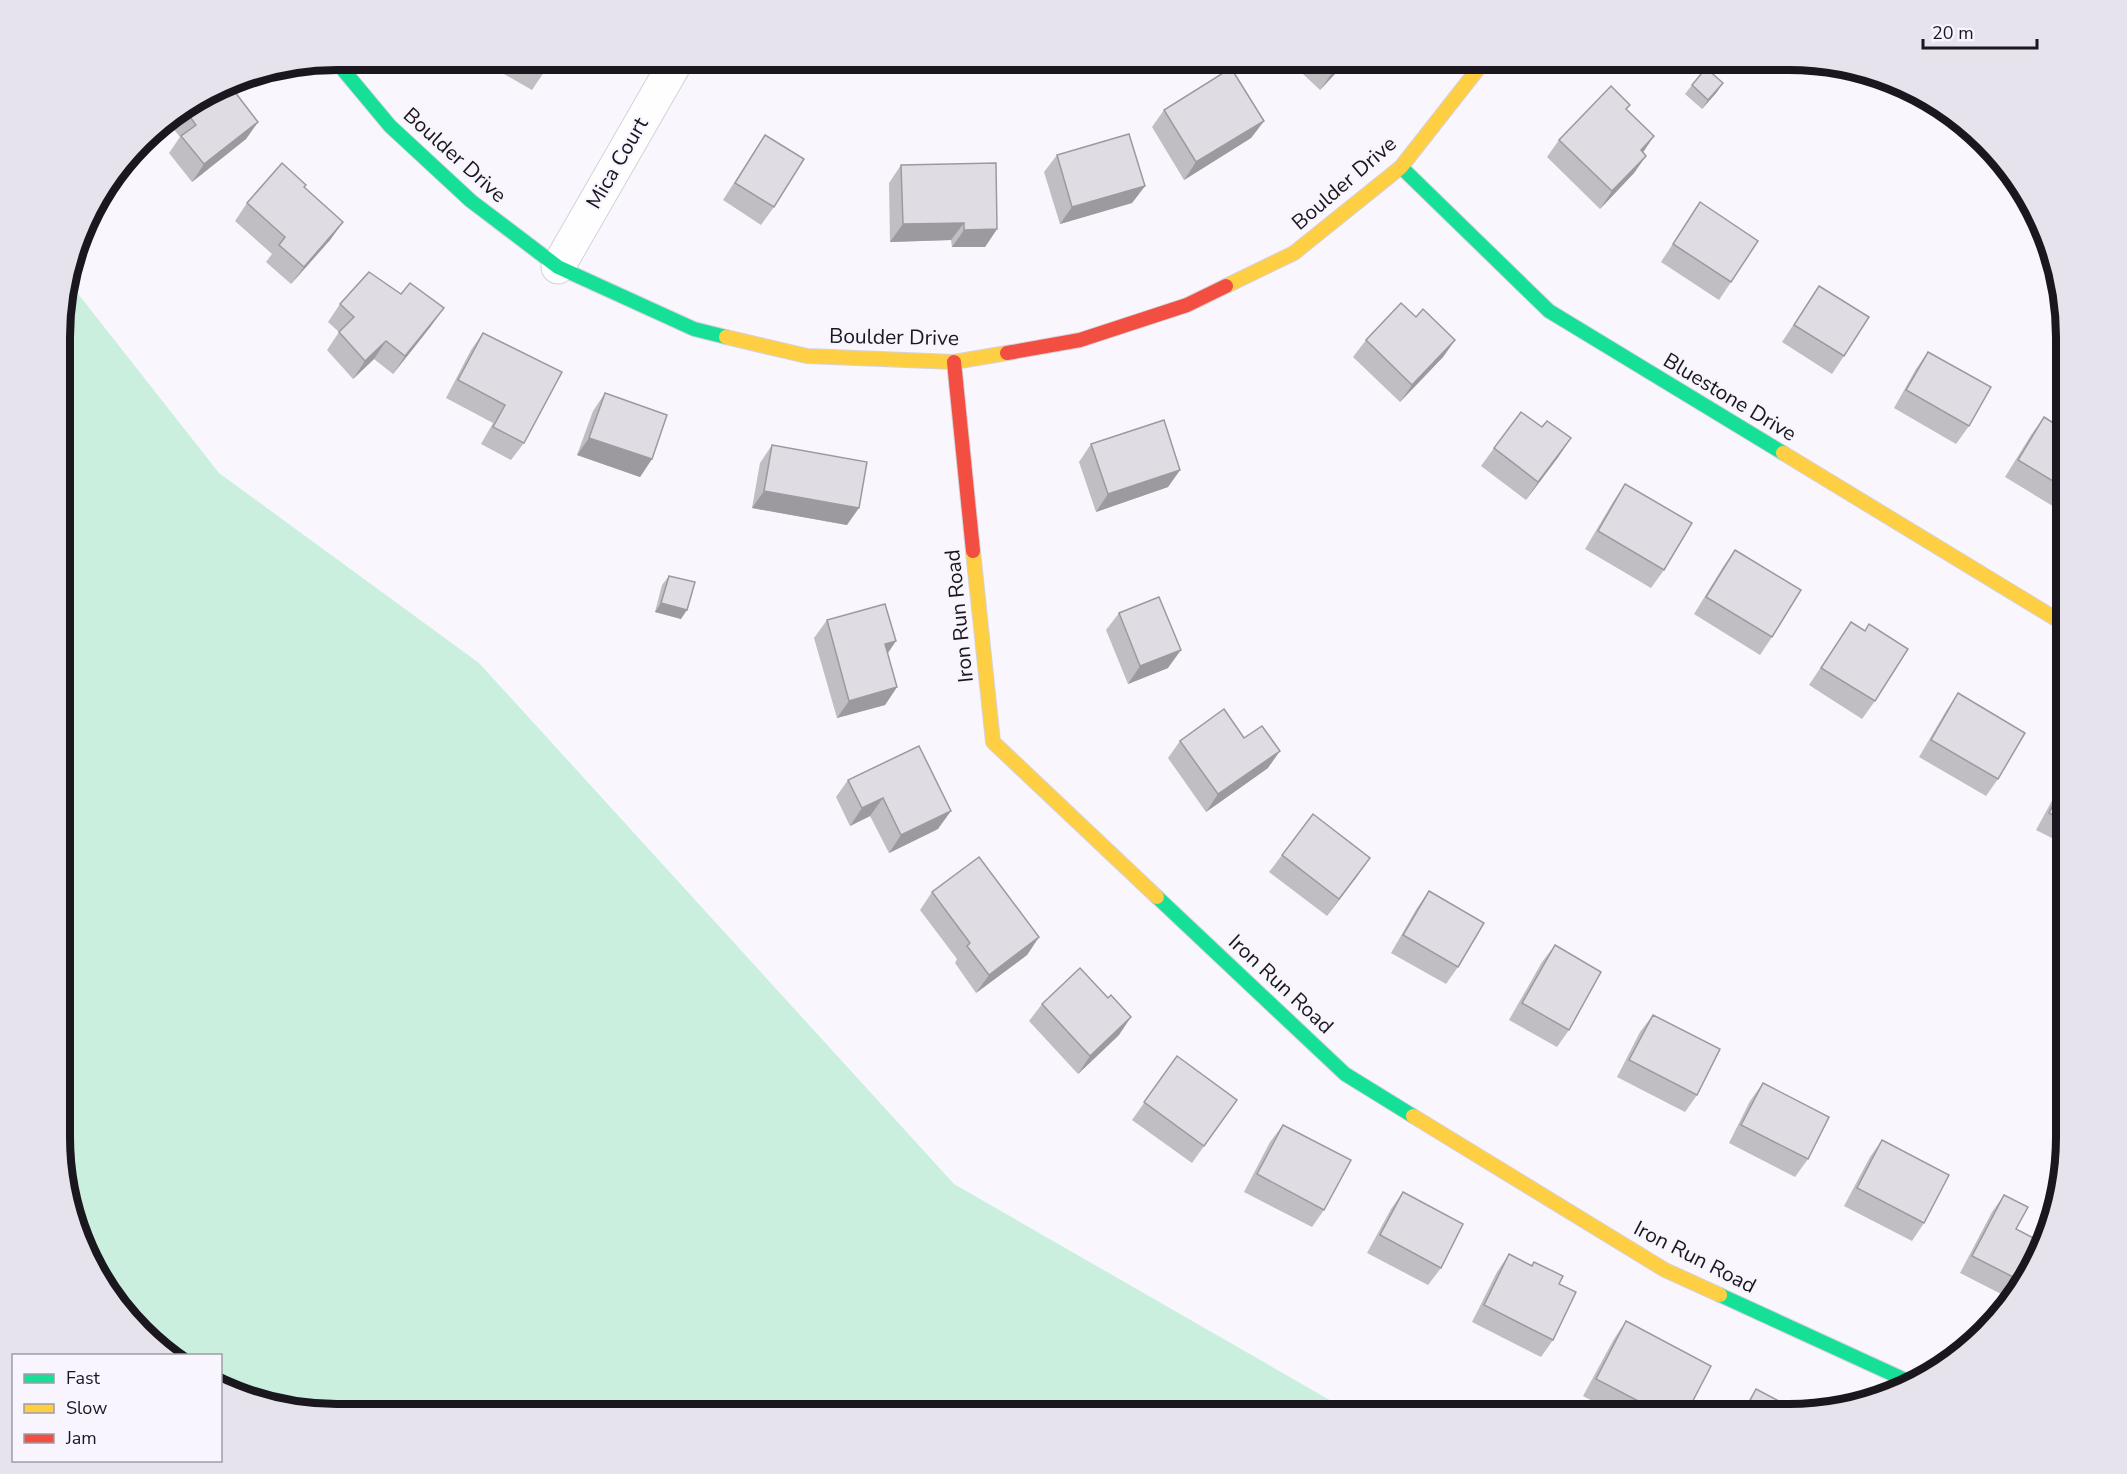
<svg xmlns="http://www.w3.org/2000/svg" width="2127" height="1474" font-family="'Nunito Sans',sans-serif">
  <rect width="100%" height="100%" fill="#f9f7fd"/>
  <path fill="#caefde" d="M 68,281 L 219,473 L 479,663 L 954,1184 L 1354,1414 L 319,1413 L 248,1399 L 221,1385 L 220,1356 L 167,1355 L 97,1276 L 62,1173 L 62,301 Z"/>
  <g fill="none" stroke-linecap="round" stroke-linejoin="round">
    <g stroke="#d5d2da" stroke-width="35">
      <path id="street" d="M 558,267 L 677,60"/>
    </g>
    <g stroke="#d5d2da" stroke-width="16">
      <g id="fast">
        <path d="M 335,60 L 390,126 L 471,201 L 558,267 L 694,329 L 726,337"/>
        <path d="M 1401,167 L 1549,311 L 1783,453"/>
        <path d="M 1157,897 L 1345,1074 L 1413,1116"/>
        <path d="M 1720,1295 L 1914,1384"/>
      </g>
    </g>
    <g stroke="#d5d2da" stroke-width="16">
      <g id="slow">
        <path d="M 1226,286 L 1294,253 L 1401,167 L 1485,60"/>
        <path d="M 726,337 L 807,356 L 954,362 L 1007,353"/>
        <path d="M 1783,453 L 2066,625"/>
        <path d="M 973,551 L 993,742 L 1157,897"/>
        <path d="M 1413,1116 L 1665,1270 L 1720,1295"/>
      </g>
    </g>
    <g stroke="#d5d2da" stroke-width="16">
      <g id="jam">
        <path d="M 1007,353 L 1080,340 L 1187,305 L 1226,286"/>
        <path d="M 954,362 L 973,551"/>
      </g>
    </g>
    <use href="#street" stroke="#fefeff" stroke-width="33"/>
    <use href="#fast" stroke="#16e098" stroke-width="14"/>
    <use href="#slow" stroke="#ffcf43" stroke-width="14"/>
    <use href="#jam" stroke="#f24e42" stroke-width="14"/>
  </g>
  <g fill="#c0bdc3">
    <path d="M 484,60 L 551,60 L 544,72 L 532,90 L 483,62 Z"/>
    <path d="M 1288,60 L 1348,60 L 1320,90 Z"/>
    <path d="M 228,83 L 258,122 L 246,139 L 192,182 L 169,153 L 180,137 L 167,121 Z"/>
    <path d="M 1692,85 L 1717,92 L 1702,109 L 1685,94 Z"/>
    <path d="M 1164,110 L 1264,121 L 1251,138 L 1184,180 L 1152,127 Z"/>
    <path d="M 1627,110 L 1643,152 L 1646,156 L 1634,173 L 1600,209 L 1547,157 L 1559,140 Z"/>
    <path d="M 765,135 L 774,207 L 761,225 L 723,200 L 753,153 Z"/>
    <path d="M 1057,155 L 1145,186 L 1132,203 L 1060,224 L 1044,172 Z"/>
    <path d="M 901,165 L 997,229 L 985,247 L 952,247 L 951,240 L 890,242 L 889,183 Z"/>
    <path d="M 304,187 L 343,222 L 330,240 L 291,284 L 266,262 L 272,254 L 235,221 L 247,203 Z"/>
    <path d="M 1700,202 L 1731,282 L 1719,300 L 1661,262 Z"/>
    <path d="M 1819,286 L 1844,356 L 1832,374 L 1782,342 Z"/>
    <path d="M 340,304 L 431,326 L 393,374 L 374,359 L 353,379 L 327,350 L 339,332 L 328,322 Z"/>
    <path d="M 1416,317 L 1455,340 L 1443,357 L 1400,402 L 1353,357 L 1366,340 Z"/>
    <path d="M 483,333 L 524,443 L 511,460 L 481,444 L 493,423 L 446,398 L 471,350 Z"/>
    <path d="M 1928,352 L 1969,426 L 1956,444 L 1894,408 L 1916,369 Z"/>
    <path d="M 605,393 L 652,459 L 640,477 L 577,455 L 593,411 Z"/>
    <path d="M 2044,417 L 2066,431 L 2066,514 L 2005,477 L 2031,435 Z"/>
    <path d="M 1542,427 L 1559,456 L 1526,500 L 1481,466 L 1494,448 Z"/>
    <path d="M 1091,444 L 1180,470 L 1168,487 L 1096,512 L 1079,462 Z"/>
    <path d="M 772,445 L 847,525 L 752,508 L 760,463 Z"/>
    <path d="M 1625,484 L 1664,570 L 1651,588 L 1585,549 L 1613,502 Z"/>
    <path d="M 1735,550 L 1772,637 L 1760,655 L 1694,614 L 1723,567 Z"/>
    <path d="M 669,576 L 681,619 L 655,612 L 662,585 Z"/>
    <path d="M 1119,613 L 1168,668 L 1128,684 L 1106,630 Z"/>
    <path d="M 827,620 L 897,687 L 885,705 L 837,718 L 814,638 Z"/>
    <path d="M 1851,622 L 1875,701 L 1862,719 L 1809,685 Z"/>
    <path d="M 1958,693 L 1998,779 L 1986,796 L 1919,757 L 1946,711 Z"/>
    <path d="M 1244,738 L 1268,768 L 1206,812 L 1168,758 L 1180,741 Z"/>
    <path d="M 2066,777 L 2066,870 L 2052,863 L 2062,843 L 2036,830 L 2061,784 Z"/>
    <path d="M 848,780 L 938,829 L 889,853 L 870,816 L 850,826 L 836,797 Z"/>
    <path d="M 1282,855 L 1358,875 L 1327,916 L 1269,872 Z"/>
    <path d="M 1429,891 L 1458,967 L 1446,984 L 1391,953 L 1417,908 Z"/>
    <path d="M 932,892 L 1039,937 L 1027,955 L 976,993 L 955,963 L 957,959 L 920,910 Z"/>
    <path d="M 1555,945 L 1569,1030 L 1557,1047 L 1509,1020 L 1542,962 Z"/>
    <path d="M 1108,998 L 1119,1035 L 1078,1074 L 1029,1021 L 1042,1004 Z"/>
    <path d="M 1653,1015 L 1697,1095 L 1685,1112 L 1617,1077 L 1640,1032 Z"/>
    <path d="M 1177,1056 L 1237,1100 L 1192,1163 L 1132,1120 Z"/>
    <path d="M 1763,1083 L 1808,1159 L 1795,1177 L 1729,1143 L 1750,1101 Z"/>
    <path d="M 1283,1125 L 1324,1210 L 1312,1227 L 1244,1192 L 1270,1142 Z"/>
    <path d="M 1882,1140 L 1924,1223 L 1912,1241 L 1844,1206 L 1870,1157 Z"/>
    <path d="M 1403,1192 L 1441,1268 L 1428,1285 L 1367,1253 L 1391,1209 Z"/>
    <path d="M 2004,1195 L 2016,1229 L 2043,1243 L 2013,1300 L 1960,1273 L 1992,1212 Z"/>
    <path d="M 1509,1254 L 1531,1265 L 1534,1262 L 1559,1284 L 1553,1340 L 1541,1357 L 1472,1322 L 1497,1272 Z"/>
    <path d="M 1626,1321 L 1686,1414 L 1617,1414 L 1583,1396 L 1614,1339 Z"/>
    <path d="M 1756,1389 L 1790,1414 L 1740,1414 Z"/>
  </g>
  <g fill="#9c9a9f">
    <path d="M 1344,60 L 1348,60 L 1320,90 L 1332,73 Z"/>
    <path d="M 1723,83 L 1717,92 L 1702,109 L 1708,100 Z"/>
    <path d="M 1264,121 L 1251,138 L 1184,180 L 1196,162 Z"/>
    <path d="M 258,122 L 246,139 L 192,182 L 204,164 Z"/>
    <path d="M 1654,136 L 1642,154 L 1641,150 Z"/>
    <path d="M 1646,156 L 1634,173 L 1600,209 L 1612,191 Z"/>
    <path d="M 1145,186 L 1132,203 L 1060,224 L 1072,207 Z"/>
    <path d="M 343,222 L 330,240 L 291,284 L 304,267 Z"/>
    <path d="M 964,223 L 951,240 L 890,242 L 903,224 Z"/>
    <path d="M 997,229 L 985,247 L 952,247 L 964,230 Z"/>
    <path d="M 444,308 L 431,326 L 393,374 L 405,356 Z"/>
    <path d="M 1455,340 L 1443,357 L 1400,402 L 1412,385 Z"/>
    <path d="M 386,341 L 374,359 L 353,379 L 365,361 Z"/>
    <path d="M 589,438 L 652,459 L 640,477 L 577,455 Z"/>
    <path d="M 1571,438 L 1559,456 L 1526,500 L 1538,482 Z"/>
    <path d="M 1180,470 L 1168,487 L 1096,512 L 1108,494 Z"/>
    <path d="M 764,491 L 859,508 L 847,525 L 752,508 Z"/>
    <path d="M 661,603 L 687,610 L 681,619 L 655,612 Z"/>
    <path d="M 896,641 L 884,659 L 885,644 Z"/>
    <path d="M 1181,650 L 1168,668 L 1128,684 L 1140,666 Z"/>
    <path d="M 897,687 L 885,705 L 837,718 L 849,701 Z"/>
    <path d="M 1280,751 L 1268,768 L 1206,812 L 1218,794 Z"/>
    <path d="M 883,798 L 870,816 L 850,826 L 862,808 Z"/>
    <path d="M 951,811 L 938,829 L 889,853 L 901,835 Z"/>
    <path d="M 1370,858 L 1358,875 L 1327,916 L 1339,899 Z"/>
    <path d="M 1039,937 L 1027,955 L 976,993 L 989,975 Z"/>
    <path d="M 1131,1017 L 1119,1035 L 1078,1074 L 1090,1056 Z"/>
  </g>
  <g fill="#dfdce3" stroke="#9c9a9f" stroke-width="1.5">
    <path d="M 522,60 L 551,60 L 544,72 Z"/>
    <path d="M 1319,60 L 1344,60 L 1332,73 Z"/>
    <path d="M 1231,68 L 1264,121 L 1196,162 L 1164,110 Z"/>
    <path d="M 1706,68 L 1723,83 L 1708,100 L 1692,85 Z"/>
    <path d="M 228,83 L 258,122 L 204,164 L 181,136 L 196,125 L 185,110 Z"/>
    <path d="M 1611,86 L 1630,105 L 1626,109 L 1654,136 L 1641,150 L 1646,156 L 1612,191 L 1559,140 Z"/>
    <path d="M 1129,134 L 1145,186 L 1072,207 L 1057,155 Z"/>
    <path d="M 765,135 L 804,159 L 774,207 L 735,183 Z"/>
    <path d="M 282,163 L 306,185 L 304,187 L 343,222 L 304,267 L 279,245 L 285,237 L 247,203 Z"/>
    <path d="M 996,163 L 997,229 L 964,230 L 964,223 L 903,224 L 901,165 Z"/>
    <path d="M 1700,202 L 1758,241 L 1731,282 L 1673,244 Z"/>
    <path d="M 369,272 L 401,294 L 410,283 L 444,308 L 405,356 L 386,341 L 365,361 L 339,332 L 354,317 L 340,304 Z"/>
    <path d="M 1819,286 L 1869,317 L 1844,356 L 1794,325 Z"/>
    <path d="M 1401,303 L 1416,317 L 1423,309 L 1455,340 L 1412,385 L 1366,340 Z"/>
    <path d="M 483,333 L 562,372 L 524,443 L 493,427 L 505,405 L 458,380 Z"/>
    <path d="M 1928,352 L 1991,387 L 1969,426 L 1906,390 Z"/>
    <path d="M 605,393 L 667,415 L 652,459 L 589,438 Z"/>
    <path d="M 1521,412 L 1542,427 L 1547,421 L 1571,438 L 1538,482 L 1494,448 Z"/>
    <path d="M 2044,417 L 2066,431 L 2066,489 L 2018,460 Z"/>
    <path d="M 1164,420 L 1180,470 L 1108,494 L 1091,444 Z"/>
    <path d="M 772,445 L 867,462 L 859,508 L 764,491 Z"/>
    <path d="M 1625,484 L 1692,523 L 1664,570 L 1598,531 Z"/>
    <path d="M 1735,550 L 1801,590 L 1772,637 L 1706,597 Z"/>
    <path d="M 669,576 L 695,582 L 687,610 L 661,603 Z"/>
    <path d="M 1159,597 L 1181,650 L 1140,666 L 1119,613 Z"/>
    <path d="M 885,604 L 896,641 L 885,644 L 897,687 L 849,701 L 827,620 Z"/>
    <path d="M 1851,622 L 1865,631 L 1869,624 L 1908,649 L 1875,701 L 1821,668 Z"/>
    <path d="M 1958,693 L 2025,733 L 1998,779 L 1931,740 Z"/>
    <path d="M 1224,709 L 1244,738 L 1262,726 L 1280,751 L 1218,794 L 1180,741 Z"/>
    <path d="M 919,746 L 951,811 L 901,835 L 883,798 L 862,808 L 848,780 Z"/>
    <path d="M 2066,780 L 2066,822 L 2049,813 Z"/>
    <path d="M 1313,814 L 1370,858 L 1339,899 L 1282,855 Z"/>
    <path d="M 979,857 L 1039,937 L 989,975 L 967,946 L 970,943 L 932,892 Z"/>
    <path d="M 1429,891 L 1484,923 L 1458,967 L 1403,935 Z"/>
    <path d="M 1555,945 L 1601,972 L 1569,1030 L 1522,1003 Z"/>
    <path d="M 1080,968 L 1108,998 L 1111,995 L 1131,1017 L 1090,1056 L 1042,1004 Z"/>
    <path d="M 1653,1015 L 1720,1049 L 1697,1095 L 1629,1060 Z"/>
    <path d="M 1177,1056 L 1237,1100 L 1204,1146 L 1144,1102 Z"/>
    <path d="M 1763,1083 L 1829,1117 L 1808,1159 L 1741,1125 Z"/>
    <path d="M 1283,1125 L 1351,1160 L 1324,1210 L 1257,1174 Z"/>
    <path d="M 1882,1140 L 1949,1175 L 1924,1223 L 1857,1188 Z"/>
    <path d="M 1403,1192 L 1463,1224 L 1441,1268 L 1380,1235 Z"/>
    <path d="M 2004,1195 L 2028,1207 L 2016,1229 L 2043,1243 L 2023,1282 L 1972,1256 Z"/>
    <path d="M 1509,1254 L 1532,1266 L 1534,1262 L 1563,1276 L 1559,1284 L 1576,1292 L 1553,1340 L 1484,1305 Z"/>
    <path d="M 1626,1321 L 1711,1366 L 1686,1414 L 1663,1414 L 1596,1379 Z"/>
    <path d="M 1756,1389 L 1800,1412 L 1790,1414 L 1743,1414 Z"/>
  </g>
  <g text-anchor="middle" stroke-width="4.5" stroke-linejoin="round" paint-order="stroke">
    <g font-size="21" fill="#1a171f" stroke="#f8f5ff">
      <text transform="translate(455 155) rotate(42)" y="7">Boulder Drive</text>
      <text transform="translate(617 163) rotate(-60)" y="7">Mica Court</text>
      <text transform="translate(1344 183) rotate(-41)" y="7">Boulder Drive</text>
      <text transform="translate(894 337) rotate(1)" y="7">Boulder Drive</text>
      <text transform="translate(1730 397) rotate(31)" y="7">Bluestone Drive</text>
      <text transform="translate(959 616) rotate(-96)" y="7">Iron Run Road</text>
      <text transform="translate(1281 984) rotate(43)" y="7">Iron Run Road</text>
      <text transform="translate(1695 1257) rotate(27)" y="7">Iron Run Road</text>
    </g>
  </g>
  <path d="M0 0H2127V1474H0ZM337 70H1789A267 267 0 0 1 2056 337V1137A267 267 0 0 1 1789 1404H337A267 267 0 0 1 70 1137V337A267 267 0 0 1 337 70Z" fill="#e6e3ed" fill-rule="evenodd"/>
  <path fill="none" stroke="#1a171f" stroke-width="8" d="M337 70H1789A267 267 0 0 1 2056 337V1137A267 267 0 0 1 1789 1404H337A267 267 0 0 1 70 1137V337A267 267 0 0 1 337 70Z"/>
  <rect x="12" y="1354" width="210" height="108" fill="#f8f5ff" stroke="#9f9ca5" stroke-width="1.5"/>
  <rect x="24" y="1374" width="30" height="9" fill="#16e098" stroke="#9f9ca5" stroke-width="1.5"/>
  <text x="66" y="1384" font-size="18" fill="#1a171f">Fast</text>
  <rect x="24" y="1404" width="30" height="9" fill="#ffcf43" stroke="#9f9ca5" stroke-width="1.5"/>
  <text x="66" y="1414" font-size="18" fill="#1a171f">Slow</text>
  <rect x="24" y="1434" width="30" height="9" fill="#f24e42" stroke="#9f9ca5" stroke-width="1.5"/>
  <text x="66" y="1444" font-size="18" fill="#1a171f">Jam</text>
  <path d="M1923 39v9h114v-9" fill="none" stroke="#1a171f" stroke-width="3"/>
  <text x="1932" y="39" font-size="18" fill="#1a171f" stroke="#f8f5ff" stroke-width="4.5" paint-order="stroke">20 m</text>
</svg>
